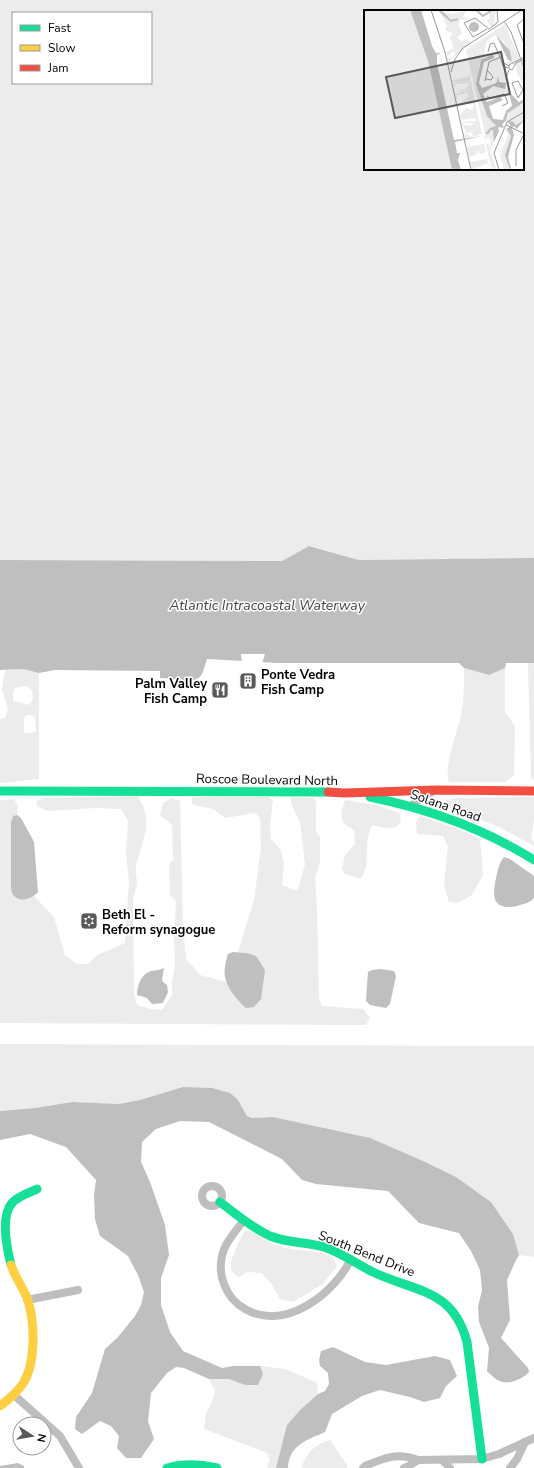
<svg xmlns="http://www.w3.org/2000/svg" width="534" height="1468" font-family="'Nunito Sans',sans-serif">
  <rect width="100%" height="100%" fill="#fff"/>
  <g fill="#ececec" fill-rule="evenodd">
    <path d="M 0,0 L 534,0 L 534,558 L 359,560 L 312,546 L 309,546 L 282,561 L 0,560 ZM 365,11 L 523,11 L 523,169 L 365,169 ZM 13,13 L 151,13 L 151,83 L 13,83 Z"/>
    <path d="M 527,662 L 534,663 L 534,781 L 531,778 L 528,666 Z"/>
    <path d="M 464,668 L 489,675 L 505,668 L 505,712 L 515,726 L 514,775 L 506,782 L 449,782 C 443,766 458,732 461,715 C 464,699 464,683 464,668 Z"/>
    <path d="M 23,669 L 39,673 L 39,779 L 0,783 L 0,719 L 5,718 L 8,709 L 2,689 L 5,670 ZM 26,686 L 32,690 L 33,698 L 31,703 L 27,705 L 20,702 L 13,701 L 13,693 L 15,688 ZM 26,715 L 31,715 L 35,717 L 36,731 L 32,733 L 24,733 L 24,718 Z"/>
    <path d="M 138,796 C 154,822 143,839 136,865 C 135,871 137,878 137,884 C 136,889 134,894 133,899 L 134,994 L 137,1005 L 151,1009 L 162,1010 L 172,995 L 172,982 L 175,965 L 174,932 L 176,901 L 170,895 L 169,864 L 173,860 L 172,825 L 160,815 L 163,803 L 172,798 L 180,801 L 183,925 L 186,959 L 200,975 L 226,982 L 237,1000 L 247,953 L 238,952 L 254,900 L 261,848 L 260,818 L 255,813 L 225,818 L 213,809 L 193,805 L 191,799 L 194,797 L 268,797 L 273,800 L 270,825 L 271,839 L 281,850 L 284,864 L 282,885 L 294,890 L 298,889 L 305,864 L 300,823 L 291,803 L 291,797 L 313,798 L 316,802 L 316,831 L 320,837 L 320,863 L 315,877 L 317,908 L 319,998 L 322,1006 L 363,1009 L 370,1018 L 366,1025 L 0,1023 L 0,800 L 14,799 L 18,806 L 17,815 L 13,816 L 11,822 L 11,887 L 13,895 L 23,899 L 34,896 L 54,917 L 65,955 L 77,964 L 89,964 L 97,955 L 125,943 L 129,881 L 126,852 L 128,821 L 121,809 L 96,808 L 47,811 L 37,806 L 36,801 L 43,798 Z"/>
    <path d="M 534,797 L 534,821 L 531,838 L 534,843 L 534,846 L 499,827 L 446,806 L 446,800 L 458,798 Z"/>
    <path d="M 345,800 L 375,805 L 400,813 L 401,821 L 396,827 L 386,828 L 373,825 C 362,841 372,863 361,879 L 345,874 L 342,869 L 345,855 L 355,844 L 354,830 L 343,823 L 341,812 Z"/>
    <path d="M 420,816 L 456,828 L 480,839 L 483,875 L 472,895 L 458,903 L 449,902 L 444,886 L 448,846 L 443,836 L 417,834 L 416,823 Z"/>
    <path d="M 0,1044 L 534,1046 L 534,1257 L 519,1255 L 513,1234 L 491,1202 L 456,1177 L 318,1127 L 273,1117 L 252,1118 L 247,1116 L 238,1100 L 140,1100 L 119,1104 L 72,1102 L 35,1108 L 0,1111 Z"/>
    <path d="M 245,1231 L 251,1231 L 272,1244 L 285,1248 L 323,1253 L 332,1257 L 337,1266 L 323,1284 L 293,1302 L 280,1299 L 271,1283 L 261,1273 L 248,1272 L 239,1277 C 235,1275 231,1272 231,1267 C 230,1258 240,1239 245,1231 Z"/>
    <path d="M 260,1366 L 286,1369 L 317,1383 L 318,1394 L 300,1410 L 287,1425 L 276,1468 L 266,1468 L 270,1461 L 267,1453 L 204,1429 L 206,1413 L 212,1402 L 215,1390 L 209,1379 L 229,1379 L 245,1385 L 263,1374 Z"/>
    <path d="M 330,1440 L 347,1465 L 347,1468 L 301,1468 C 308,1451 313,1446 330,1440 Z"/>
  </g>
  <g fill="#bfbfbf">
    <path d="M 309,546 L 359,560 L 534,558 L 534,663 L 506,663 L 505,668 L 489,675 L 464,668 L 459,663 L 276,663 L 207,659 C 201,678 203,679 183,682 L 182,679 L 160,678 L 160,671 L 55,670 L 39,673 L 23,669 L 0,670 L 0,560 L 282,561 Z"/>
    <path d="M 17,815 L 21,818 L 34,842 L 38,892 C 33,898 21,903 14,896 C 12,894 11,890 11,887 L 11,822 L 13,816 Z"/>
    <path d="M 504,857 L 510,859 L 534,876 L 534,898 C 530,903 523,904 517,906 C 492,911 492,896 496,878 C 498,870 499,863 504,857 Z"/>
    <path d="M 233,952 L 247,953 L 256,956 L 265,970 L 261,999 L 254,1007 L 246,1008 C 235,998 222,983 225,967 C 225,962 227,958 228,954 Z"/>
    <path d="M 164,968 L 162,979 L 163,982 L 167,985 L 168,992 L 163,1003 L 152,1004 L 147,998 L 137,995 C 137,986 141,974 151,971 C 156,970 160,970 164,968 Z"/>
    <path d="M 381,969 L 394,971 L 396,976 L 390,1004 L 386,1008 L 370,1005 L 366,1001 L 368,972 L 372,970 Z"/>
    <path d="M 183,1087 L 212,1088 L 230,1093 L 238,1100 L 247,1116 L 252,1118 L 273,1117 L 370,1138 L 423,1161 L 456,1177 L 491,1202 L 513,1234 L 519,1255 L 516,1260 L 507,1280 L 510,1320 L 501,1338 L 528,1368 L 529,1372 C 524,1378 511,1384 503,1382 C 497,1381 491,1375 487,1371 L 489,1348 L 479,1322 L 478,1307 L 482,1290 L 480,1270 L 471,1251 L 459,1233 L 419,1223 L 388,1191 L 316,1184 L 302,1180 L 282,1159 L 209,1122 L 180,1121 L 156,1129 L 142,1142 L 141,1162 L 150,1182 L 165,1225 L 169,1255 L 161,1278 L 161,1305 L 170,1332 L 183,1351 L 222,1368 L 233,1366 L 260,1366 L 263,1374 L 258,1385 L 245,1385 L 229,1379 L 209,1379 L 184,1368 L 176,1367 L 167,1373 L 151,1393 L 148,1421 L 154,1439 L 141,1458 L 126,1458 L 117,1448 L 119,1436 L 111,1426 L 100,1421 L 82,1434 L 75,1429 L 76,1417 L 92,1393 L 105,1349 L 118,1337 L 135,1316 L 141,1305 L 144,1292 L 138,1275 L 128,1256 L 100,1236 L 95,1219 L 94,1195 L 96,1180 L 66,1147 L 30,1134 L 0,1140 L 0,1111 L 35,1108 L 72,1102 L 119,1104 L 140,1100 Z"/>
    <path d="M 333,1347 L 365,1362 L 386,1365 L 435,1356 L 450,1360 L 457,1376 L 446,1386 L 440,1398 L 424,1402 L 410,1397 L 380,1390 L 362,1396 L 332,1414 L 325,1432 C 307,1440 289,1445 288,1468 L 276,1468 L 287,1425 L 300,1410 L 318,1394 L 325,1391 L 329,1384 L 328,1373 L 320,1366 L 319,1360 L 321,1351 Z"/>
    <path d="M 18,1463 L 24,1466 L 24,1468 L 0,1468 L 0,1466 Z"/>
  </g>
  <path fill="#fff" d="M 241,654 L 265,654 L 262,664 L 242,663 Z"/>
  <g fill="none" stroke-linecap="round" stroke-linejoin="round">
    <g stroke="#bebebe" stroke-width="8">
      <path d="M 411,806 L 423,796 L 432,792"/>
      <circle cx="212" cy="1196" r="10"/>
      <path d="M 244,1220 C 238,1228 231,1236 226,1245 C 220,1257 219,1272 224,1284 C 228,1295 236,1304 245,1309 C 285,1332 334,1294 351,1259"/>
      <path d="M 27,1300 L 78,1290"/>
      <path d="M 14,1395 L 60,1436 L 79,1468"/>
      <path d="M 418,1460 L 482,1459 L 499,1454 L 534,1438"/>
      <path d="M 442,1460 L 450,1468"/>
      <path d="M 363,1468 L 365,1466 C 384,1458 397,1452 418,1460 L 409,1466 L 404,1468"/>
      <path d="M 510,1468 L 517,1459 L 525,1442"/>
    </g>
    <g stroke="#16e098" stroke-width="9">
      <path d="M 0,791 L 328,792"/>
      <path d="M 370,797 C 429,809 483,828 534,860"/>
      <path d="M 220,1202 C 236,1214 252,1228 270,1236 C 287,1243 306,1242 324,1247 C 342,1253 358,1265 375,1273 C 416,1292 453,1289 467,1342 L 482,1459"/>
      <path d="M 11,1265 C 7,1249 0,1217 12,1203 C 18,1196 29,1193 37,1189"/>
      <path d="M 167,1468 C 184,1463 200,1464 217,1468"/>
    </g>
    <path stroke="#ffcf43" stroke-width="9" d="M 0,1406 C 9,1399 18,1392 24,1382 C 36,1361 35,1320 27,1298 C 22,1286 15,1277 11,1265"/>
    <path stroke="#f24e42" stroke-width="9" d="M 328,792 L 344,793 L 437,790 L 534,791"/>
  </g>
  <defs>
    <g id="building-square" transform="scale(0.9)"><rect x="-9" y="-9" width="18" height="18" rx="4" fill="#595959" stroke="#fff"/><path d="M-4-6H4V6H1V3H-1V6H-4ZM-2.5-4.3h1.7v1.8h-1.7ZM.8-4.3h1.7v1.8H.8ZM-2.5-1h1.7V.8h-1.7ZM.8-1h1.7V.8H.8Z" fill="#fff"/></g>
    <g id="restaurant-square" transform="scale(0.9)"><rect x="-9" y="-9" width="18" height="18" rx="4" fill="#595959" stroke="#fff"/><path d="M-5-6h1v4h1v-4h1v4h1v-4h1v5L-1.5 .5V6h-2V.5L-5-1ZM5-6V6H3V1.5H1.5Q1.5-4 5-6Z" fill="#fff"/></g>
    <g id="synagogue-square" transform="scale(0.9)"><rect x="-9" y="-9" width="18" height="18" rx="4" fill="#595959" stroke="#fff"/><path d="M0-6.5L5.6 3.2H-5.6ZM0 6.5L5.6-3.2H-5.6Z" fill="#fff"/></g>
  </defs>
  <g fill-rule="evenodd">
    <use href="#building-square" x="248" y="681"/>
    <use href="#restaurant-square" x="220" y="690"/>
    <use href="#synagogue-square" x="89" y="921"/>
  </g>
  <g text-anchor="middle" stroke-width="3" stroke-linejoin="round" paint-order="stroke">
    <g font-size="13" font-weight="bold" fill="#000" stroke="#fff" text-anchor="start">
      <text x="261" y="679">Ponte Vedra<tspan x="261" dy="15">Fish Camp</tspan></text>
      <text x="207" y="688" text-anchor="end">Palm Valley<tspan x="207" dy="15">Fish Camp</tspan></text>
      <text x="102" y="919">Beth El -<tspan x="102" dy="15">Reform synagogue</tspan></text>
    </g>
    <g font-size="13" fill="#000" stroke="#fff">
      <text transform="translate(267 779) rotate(1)" y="5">Roscoe Boulevard North</text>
      <text transform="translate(446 805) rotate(19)" y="5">Solana Road</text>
      <text transform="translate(367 1253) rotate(22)" y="5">South Bend Drive</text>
    </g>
    <g font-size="14" font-style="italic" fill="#444" stroke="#fff">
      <text x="267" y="610">Atlantic Intracoastal Waterway</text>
    </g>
  </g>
  <g transform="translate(364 10)">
    <rect width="160" height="160" fill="#fff"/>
    <path d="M 0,0 L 46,0 L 64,51 L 88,160 L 0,160 ZM 74,0 L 87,4 L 103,0 L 99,7 L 107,8 L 96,10 L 94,14 L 98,23 L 93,27 L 97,31 L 103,29 L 107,32 L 86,51 L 88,52 L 87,60 L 83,48 L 90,48 L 91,42 L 88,42 L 84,46 L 82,42 L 90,38 L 85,25 L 88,26 L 88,20 L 87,23 L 81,20 L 83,15 L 78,11 L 82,12 ZM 124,0 L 132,0 L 130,15 L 127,17 L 123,11 L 126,8 ZM 141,14 L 160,60 L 160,75 L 152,61 L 153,56 L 142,53 L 148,49 L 141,33 L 132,25 L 126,28 L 122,33 L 120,47 L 115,56 L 113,76 L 123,106 L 132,116 L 121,124 L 102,40 ZM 105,63 L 118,124 L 108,127 L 101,128 L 100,125 L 104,124 L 108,127 L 109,126 L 107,122 L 100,124 L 102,122 L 98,114 L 106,116 L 111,113 L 98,113 L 97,112 L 112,111 L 112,108 L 97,110 L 96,105 L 102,98 L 108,100 L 110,94 L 94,95 L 105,86 L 103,83 L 93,85 L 93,92 L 91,84 L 107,79 L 91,82 L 103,78 L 105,73 L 91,74 L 91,80 L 89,74 L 96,71 L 89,72 L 88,70 L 104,67 ZM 160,92 L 160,110 L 152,115 L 142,111 L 146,101 ZM 127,119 L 130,121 L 130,132 L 126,141 L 132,157 L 130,160 L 128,160 L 121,131 L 126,137 L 127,131 L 124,127 L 121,130 L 120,127 ZM 143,121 L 146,123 L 147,126 L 141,145 L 146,159 L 140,160 L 136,146 L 144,125 ZM 120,134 L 122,142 L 116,144 L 114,139 L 113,144 L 105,147 L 103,137 ZM 123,149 L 126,160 L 123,153 L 107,160 L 106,152 Z" fill="#ececec"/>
    <path d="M 46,0 L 57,0 L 68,36 L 72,43 L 77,43 L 73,45 L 73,53 L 90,130 L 118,126 L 91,132 L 93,143 L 96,143 L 94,150 L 97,160 L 88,160 L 64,51 ZM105 17a5 5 0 1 1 10 0a5 5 0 1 1-10 0ZM 132,25 L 146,41 L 148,51 L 144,50 ZM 129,44 L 130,48 L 120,52 L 115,73 L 118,78 L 130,74 L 133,72 L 134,65 L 135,72 L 142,73 L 141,79 L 129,76 L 119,84 L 123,92 L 136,87 L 139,90 L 125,96 L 129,109 L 139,110 L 142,101 L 148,96 L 145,82 L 155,92 L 160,89 L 160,92 L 144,103 L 142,111 L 138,114 L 140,118 L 134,117 L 135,121 L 130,132 L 129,120 L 127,120 L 124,124 L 121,124 L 126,118 L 132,116 L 123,106 L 112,74 L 117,50 ZM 160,110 L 153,119 L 150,116 L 148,118 L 150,125 L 144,147 L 147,158 L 146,160 L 141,145 L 147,126 L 142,119 L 147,116 L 144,112 L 148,111 L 152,115 Z" fill="#bfbfbf"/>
    <path fill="none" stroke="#bfbfbf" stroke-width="2" d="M 75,0 L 87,11 L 94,9M 112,0 L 119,6 L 128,0"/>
    <path fill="none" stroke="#999" stroke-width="1" d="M 67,0 L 81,42 L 107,160M 160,9 L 153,15 L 160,34M 140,11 L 147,22 L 160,58M 123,19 L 109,27 L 100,13 L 111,8 L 125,19 L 134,12 L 133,0M 124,42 L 126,34 L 130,33 L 138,52M 160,47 L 145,55 L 145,59 L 148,60 L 152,53 L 160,49M 144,58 L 139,56 L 138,52 L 145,56M 145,60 L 142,68 L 145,74M 87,62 L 91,49 L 99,38 L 158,0M 122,69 L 127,70 L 129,67 L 123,60M 121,71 L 125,52 L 137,47M 154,71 L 159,80 L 154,88 L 148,73 ZM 123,86 L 126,88 L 140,84M 138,96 L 144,93 L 140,84M 142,115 L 159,123M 152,156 L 152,140 L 160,124M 135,160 L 130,143 L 143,112 L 160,102"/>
    <path fill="#595959" fill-opacity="0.15" stroke="#595959" stroke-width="2" d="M 137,42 L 146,84 L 31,108 L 22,67 Z"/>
    <rect width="160" height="160" fill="none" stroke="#000" stroke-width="2"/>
  </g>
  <rect x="12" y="12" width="140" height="72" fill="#ffffff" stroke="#999999"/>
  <rect x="20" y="25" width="20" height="6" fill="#16e098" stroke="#999999"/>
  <text x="48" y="32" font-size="12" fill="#000000">Fast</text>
  <rect x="20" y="45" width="20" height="6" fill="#ffcf43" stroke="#999999"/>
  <text x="48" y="52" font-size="12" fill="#000000">Slow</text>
  <rect x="20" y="65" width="20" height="6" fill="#f24e42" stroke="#999999"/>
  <text x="48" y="72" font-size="12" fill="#000000">Jam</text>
  <g transform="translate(32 1436) rotate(102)"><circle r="19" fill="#ffffff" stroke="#999999"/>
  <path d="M0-3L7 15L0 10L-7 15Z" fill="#595959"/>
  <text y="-6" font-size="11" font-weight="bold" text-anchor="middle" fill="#000000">N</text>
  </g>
</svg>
